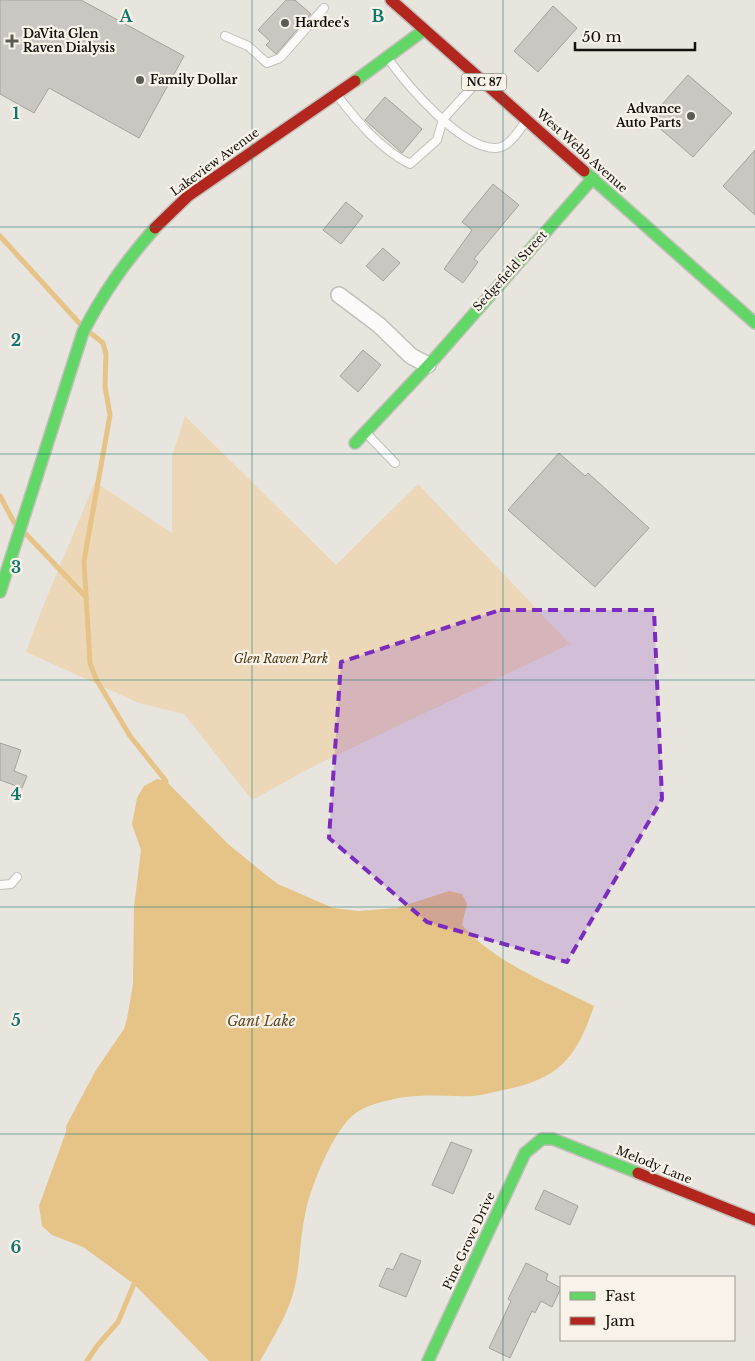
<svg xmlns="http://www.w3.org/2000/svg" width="755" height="1361" font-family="'Libre Baskerville',serif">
  <rect width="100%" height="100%" fill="#e8e4de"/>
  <path fill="#ecd8b9" d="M 185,416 L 336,565 L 418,484 L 570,644 L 314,766 L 252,800 L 184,714 L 139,703 L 26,652 L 40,614 L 95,482 L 172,533 L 172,456 Z"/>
  <path fill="#e6c487" d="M 157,779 L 166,781 L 228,844 L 266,875 L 278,884 L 333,908 L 358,911 L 397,908 L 449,891 L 462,894 L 467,904 L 462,925 C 495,963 550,984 594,1006 C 576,1059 559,1079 503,1090 C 493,1092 483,1095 473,1096 C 446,1097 421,1093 394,1099 C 378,1103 365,1105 352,1116 C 332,1134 312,1184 306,1210 C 299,1239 301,1269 292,1297 C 285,1319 271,1341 260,1361 L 209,1361 L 134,1284 L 83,1247 L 52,1235 L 42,1226 L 39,1206 L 66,1132 L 66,1126 L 96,1070 L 124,1029 L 127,1019 L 133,984 L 134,907 L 141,850 L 132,824 L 137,798 L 144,786 Z"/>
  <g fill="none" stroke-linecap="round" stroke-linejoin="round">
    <g stroke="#e6c487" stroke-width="5">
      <path d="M 0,236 L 81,325"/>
      <path d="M 88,331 L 103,343 L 106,354 L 105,386 L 110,415 L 84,561 L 90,663 L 96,679 L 130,736 L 166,781 L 165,786"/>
      <path d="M 0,496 L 15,524"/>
      <path d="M 25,533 L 85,596"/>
      <path d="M 87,1361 L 97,1346 L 118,1322 L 134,1284 L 139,1280"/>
    </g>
  </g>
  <g fill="#cac7c2" stroke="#a6a39f">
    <path d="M 0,0 L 81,0 L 184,56 L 139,138 L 49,88 L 34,113 L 0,94 Z"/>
    <path d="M 286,0 L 295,0 L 311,14 L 276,54 L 266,45 L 270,41 L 258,30 Z"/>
    <path d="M 553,6 L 577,28 L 538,72 L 514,51 Z"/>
    <path d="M 688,75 L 732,113 L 693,157 L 649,119 Z"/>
    <path d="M 385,97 L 422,129 L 402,153 L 365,120 Z"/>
    <path d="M 755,150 L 755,215 L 723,186 Z"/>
    <path d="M 493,184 L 519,205 L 474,259 L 478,262 L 463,283 L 444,269 L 472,230 L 462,222 Z"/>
    <path d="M 346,202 L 363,216 L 341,244 L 323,230 Z"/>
    <path d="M 383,248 L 400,263 L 383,281 L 366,266 Z"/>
    <path d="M 363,350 L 381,365 L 358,392 L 340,376 Z"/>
    <path d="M 559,453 L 585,476 L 588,473 L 649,528 L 595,587 L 508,510 Z"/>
    <path d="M 0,743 L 21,750 L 14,771 L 27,776 L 22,788 L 0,780 Z"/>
    <path d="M 451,1142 L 472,1150 L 453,1194 L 432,1185 Z"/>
    <path d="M 544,1190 L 578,1206 L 570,1225 L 535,1209 Z"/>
    <path d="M 401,1253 L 421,1261 L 406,1297 L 379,1286 L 387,1268 L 393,1270 Z"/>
    <path d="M 526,1263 L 548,1274 L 546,1280 L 561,1288 L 552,1307 L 541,1301 L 535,1313 L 532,1311 L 510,1358 L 489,1348 L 511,1301 L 508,1299 Z"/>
  </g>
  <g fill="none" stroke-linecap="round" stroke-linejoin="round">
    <g stroke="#c3c0bc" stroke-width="10">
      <g id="lane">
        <path d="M 225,36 L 248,46 L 267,63 L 280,58 L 324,8"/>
        <path d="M 389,60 C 408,86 461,149 496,148 C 509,147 517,133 524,124"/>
        <path d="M 336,94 C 357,121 380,149 410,164 L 437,140 L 443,119 L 477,82"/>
        <path d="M 367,434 L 395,463"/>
        <path d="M 0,885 L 11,884 L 17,877"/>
      </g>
    </g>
    <g stroke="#c3c0bc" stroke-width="18">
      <path id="street" d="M 339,295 L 379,325 L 411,356 L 428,365"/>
    </g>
    <g stroke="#c3c0bc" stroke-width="14">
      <g id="fast">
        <path d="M 355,81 L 424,30"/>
        <path d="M 584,171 L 755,323"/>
        <path d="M 355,443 L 436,357 L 593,178"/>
        <path d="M 0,592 L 83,332 C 104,292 125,262 155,228"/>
        <path d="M 428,1361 L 525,1153 L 542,1139 L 553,1139 L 638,1173"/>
      </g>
    </g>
    <g stroke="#c3c0bc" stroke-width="14">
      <g id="jam">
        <path d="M 391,0 L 584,171"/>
        <path d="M 155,228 L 188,196 L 355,81"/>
        <path d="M 638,1173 L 755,1220"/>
      </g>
    </g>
    <use href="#lane" stroke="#fcfbfa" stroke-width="8"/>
    <use href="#street" stroke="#fcfbfa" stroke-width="15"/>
    <use href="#fast" stroke="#63d668" stroke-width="11"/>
    <use href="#jam" stroke="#b3261e" stroke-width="11"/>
  </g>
  <path fill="#7b2cbf" fill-opacity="0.2" stroke="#7b2cbf" stroke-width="4" stroke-dasharray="10 6" stroke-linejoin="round" d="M 500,610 L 654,610 L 662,799 L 567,962 L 427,922 L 329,838 L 341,662 Z"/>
  <path fill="none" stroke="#0f766e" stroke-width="1" stroke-opacity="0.55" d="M 252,0 L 252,1361M 503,0 L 503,1361M 0,227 L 755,227M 0,454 L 755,454M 0,680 L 755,680M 0,907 L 755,907M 0,1134 L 755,1134"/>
  <g fill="#5e5b57" stroke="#f8f2e8" stroke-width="2">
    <circle cx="285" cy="23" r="5"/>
    <path d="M9.5 33.5h5v5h5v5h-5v5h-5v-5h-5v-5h5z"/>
    <circle cx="140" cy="80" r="5"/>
    <circle cx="691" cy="116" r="5"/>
  </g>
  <g text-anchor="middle" stroke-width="4.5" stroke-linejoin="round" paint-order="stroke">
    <rect fill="#f8f2e8" stroke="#58544f" stroke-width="1" x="461.5" y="73.5" width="45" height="17" rx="4"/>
    <g font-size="11" font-weight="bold" fill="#13110e">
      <text x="484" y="86">NC 87</text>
    </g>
    <g font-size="12" font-weight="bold" fill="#13110e" stroke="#f8f2e8" text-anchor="start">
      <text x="295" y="27">Hardee's</text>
      <text x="23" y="38">DaVita Glen<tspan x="23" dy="14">Raven Dialysis</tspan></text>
      <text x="150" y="84">Family Dollar</text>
      <text x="681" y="113" text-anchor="end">Advance<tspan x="681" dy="14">Auto Parts</tspan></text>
    </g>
    <g font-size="12" fill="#13110e" stroke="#f8f2e8">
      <text transform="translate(582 151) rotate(42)" y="4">West Webb Avenue</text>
      <text transform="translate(215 162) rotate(-36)" y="4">Lakeview Avenue</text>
      <text transform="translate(510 271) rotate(-48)" y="4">Sedgefield Street</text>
      <text transform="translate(654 1165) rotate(22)" y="4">Melody Lane</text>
      <text transform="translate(469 1241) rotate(-65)" y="4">Pine Grove Drive</text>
    </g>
    <g font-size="12" font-style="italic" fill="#46330e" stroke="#f8f2e8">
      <text x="281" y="663">Glen Raven Park</text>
    </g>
    <g font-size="14" font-style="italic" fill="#5b4723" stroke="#f8f2e8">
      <text x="261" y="1026">Gant Lake</text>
    </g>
  </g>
  <g font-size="16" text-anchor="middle" font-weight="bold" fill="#0f766e" stroke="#f8f2e8" stroke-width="4.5" stroke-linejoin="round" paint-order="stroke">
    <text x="126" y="22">A</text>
    <text x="378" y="22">B</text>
    <text x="16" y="119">1</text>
    <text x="16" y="346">2</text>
    <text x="16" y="573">3</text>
    <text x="16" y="800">4</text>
    <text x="16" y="1026">5</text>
    <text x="16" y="1253">6</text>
  </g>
  <rect x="560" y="1276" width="175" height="65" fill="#f8f2e8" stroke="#9c9891"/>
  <rect x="570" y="1292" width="25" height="8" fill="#63d668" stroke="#9c9891"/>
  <text x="605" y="1301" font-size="15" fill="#13110e">Fast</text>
  <rect x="570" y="1317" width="25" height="8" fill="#b3261e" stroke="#9c9891"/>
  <text x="605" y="1326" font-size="15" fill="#13110e">Jam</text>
  <path d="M575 42v8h120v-8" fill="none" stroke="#13110e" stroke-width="2.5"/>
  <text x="582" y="42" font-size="15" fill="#13110e" stroke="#f8f2e8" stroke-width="4" paint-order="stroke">50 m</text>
</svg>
